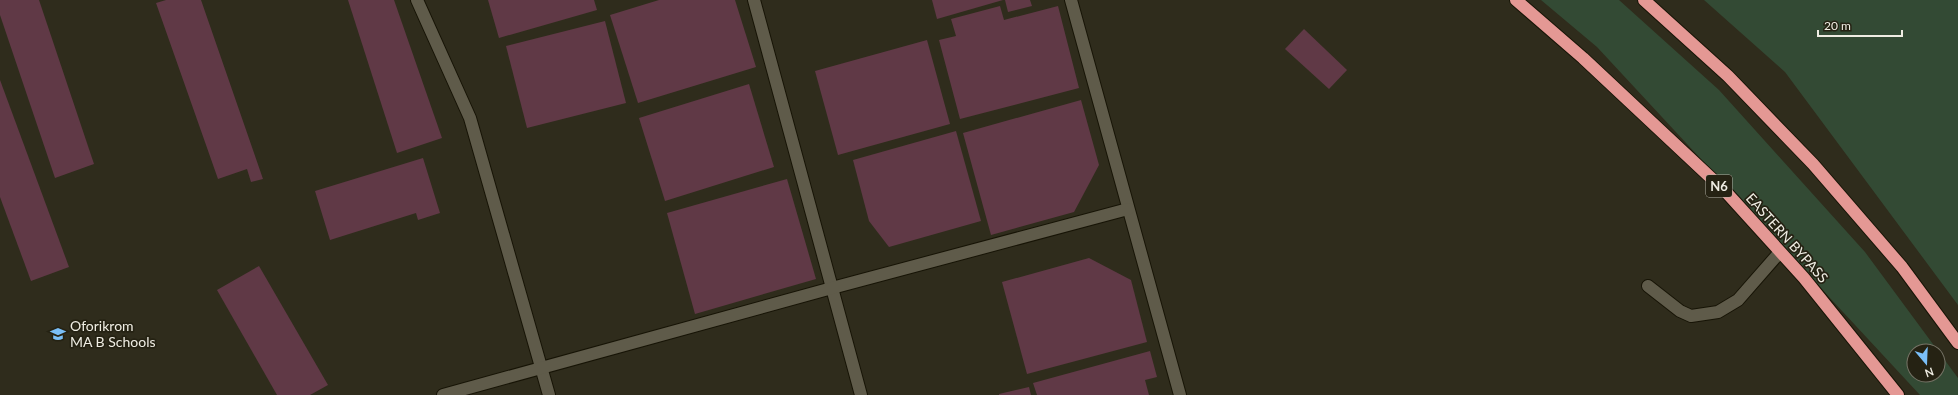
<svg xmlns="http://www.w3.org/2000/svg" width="1958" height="395" font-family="Lato,sans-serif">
  <rect width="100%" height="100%" fill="#2f2c1c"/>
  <g fill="#334a34" fill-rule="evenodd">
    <path d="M 1541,0 L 1619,0 L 1719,90 L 1865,252 L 1958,378 L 1958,395 L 1920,395 L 1597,47 ZM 1914,351 L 1938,351 L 1938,375 L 1914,375 Z"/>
    <path d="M 1704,0 L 1958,0 L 1958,305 L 1785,72 Z"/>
  </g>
  <g fill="#603946">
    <path d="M 0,0 L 39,0 L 94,164 L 55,178 L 0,15 Z"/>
    <path d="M 166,0 L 201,0 L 263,179 L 251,182 L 247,169 L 218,179 L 156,3 Z"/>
    <path d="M 348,0 L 394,0 L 442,138 L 397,153 Z"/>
    <path d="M 488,0 L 594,0 L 597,10 L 499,38 Z"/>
    <path d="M 659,0 L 735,0 L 756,67 L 638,103 L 610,15 Z"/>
    <path d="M 932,0 L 1003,0 L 937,19 Z"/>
    <path d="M 1005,0 L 1030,0 L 1032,6 L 1008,12 Z"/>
    <path d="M 1000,6 L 1004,20 L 1058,6 L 1079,88 L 960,119 L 939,40 L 956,36 L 951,19 Z"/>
    <path d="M 605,21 L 626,103 L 527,128 L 506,46 Z"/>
    <path d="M 1304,29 L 1347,70 L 1329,89 L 1285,49 Z"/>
    <path d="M 927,40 L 950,124 L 838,155 L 815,71 Z"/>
    <path d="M 0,80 L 69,267 L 31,281 L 0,197 Z"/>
    <path d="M 749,84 L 774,167 L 665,201 L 639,118 Z"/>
    <path d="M 1081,100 L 1099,165 L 1074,212 L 991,235 L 963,133 Z"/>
    <path d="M 956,131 L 981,221 L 889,247 L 869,221 L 853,160 Z"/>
    <path d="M 423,158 L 440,213 L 418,220 L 416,213 L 330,240 L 315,191 Z"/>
    <path d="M 787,179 L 816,279 L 695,314 L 667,213 Z"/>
    <path d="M 1089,258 L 1131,280 L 1147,342 L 1027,374 L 1002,282 Z"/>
    <path d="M 259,266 L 328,385 L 310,395 L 277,395 L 217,290 Z"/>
    <path d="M 1150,351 L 1157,377 L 1145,380 L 1149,395 L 1037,395 L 1033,383 Z"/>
    <path d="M 1029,387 L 1031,395 L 999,395 L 999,394 Z"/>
  </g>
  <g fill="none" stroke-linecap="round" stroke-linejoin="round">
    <g stroke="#171406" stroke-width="14">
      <path id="lane" d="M 1648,286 L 1680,311 L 1691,316 L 1718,312 L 1738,300 L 1780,252"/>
    </g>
    <g stroke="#171406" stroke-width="14">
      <g id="street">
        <path d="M 417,0 L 470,118 L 549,395"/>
        <path d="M 754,0 L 861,395"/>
        <path d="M 1071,0 L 1180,395"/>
        <path d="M 443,395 L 832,288 L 1128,209"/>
      </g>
    </g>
    <g stroke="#171406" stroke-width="14">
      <g id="highway">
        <path d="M 1516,0 L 1583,58 L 1726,192 L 1804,278 L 1898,395"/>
        <path d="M 1644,0 L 1728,76 L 1813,164 L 1902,267 L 1958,343"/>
      </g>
    </g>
    <use href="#lane" stroke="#5f5b4a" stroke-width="12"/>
    <use href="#street" stroke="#5f5b4a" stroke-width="12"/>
    <use href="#highway" stroke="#e49894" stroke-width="12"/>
  </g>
  <defs>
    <g id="school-bare" transform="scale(1.2)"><path d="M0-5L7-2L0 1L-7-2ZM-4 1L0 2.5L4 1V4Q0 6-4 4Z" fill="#7abff8" stroke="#252213" stroke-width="2.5" paint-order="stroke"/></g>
  </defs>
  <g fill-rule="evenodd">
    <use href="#school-bare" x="58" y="334"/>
  </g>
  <g text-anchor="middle" stroke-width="3.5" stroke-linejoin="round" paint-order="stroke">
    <rect fill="#252213" stroke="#b2b0a5" stroke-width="1" x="1706" y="175" width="26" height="22" rx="3"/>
    <g font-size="13" font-weight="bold" fill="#efede3">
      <text x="1719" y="191">N6</text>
    </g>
    <g font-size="14" fill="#efede3" stroke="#252213">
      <text transform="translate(1787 238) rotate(48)" y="5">EASTERN BYPASS</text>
    </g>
    <g font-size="14" fill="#efede3" stroke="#252213" text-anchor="start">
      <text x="70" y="331">Oforikrom<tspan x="70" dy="16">MA B Schools</tspan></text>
    </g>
  </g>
  <g transform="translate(1926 363) rotate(161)"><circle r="19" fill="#252213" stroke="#767366"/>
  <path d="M0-3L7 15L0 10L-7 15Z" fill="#7abff8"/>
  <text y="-6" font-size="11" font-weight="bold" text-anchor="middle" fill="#efede3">N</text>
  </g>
  <path d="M1818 30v6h84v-6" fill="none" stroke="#efede3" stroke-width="2"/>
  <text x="1824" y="30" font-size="12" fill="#efede3" stroke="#252213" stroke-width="3" paint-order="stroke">20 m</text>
</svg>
